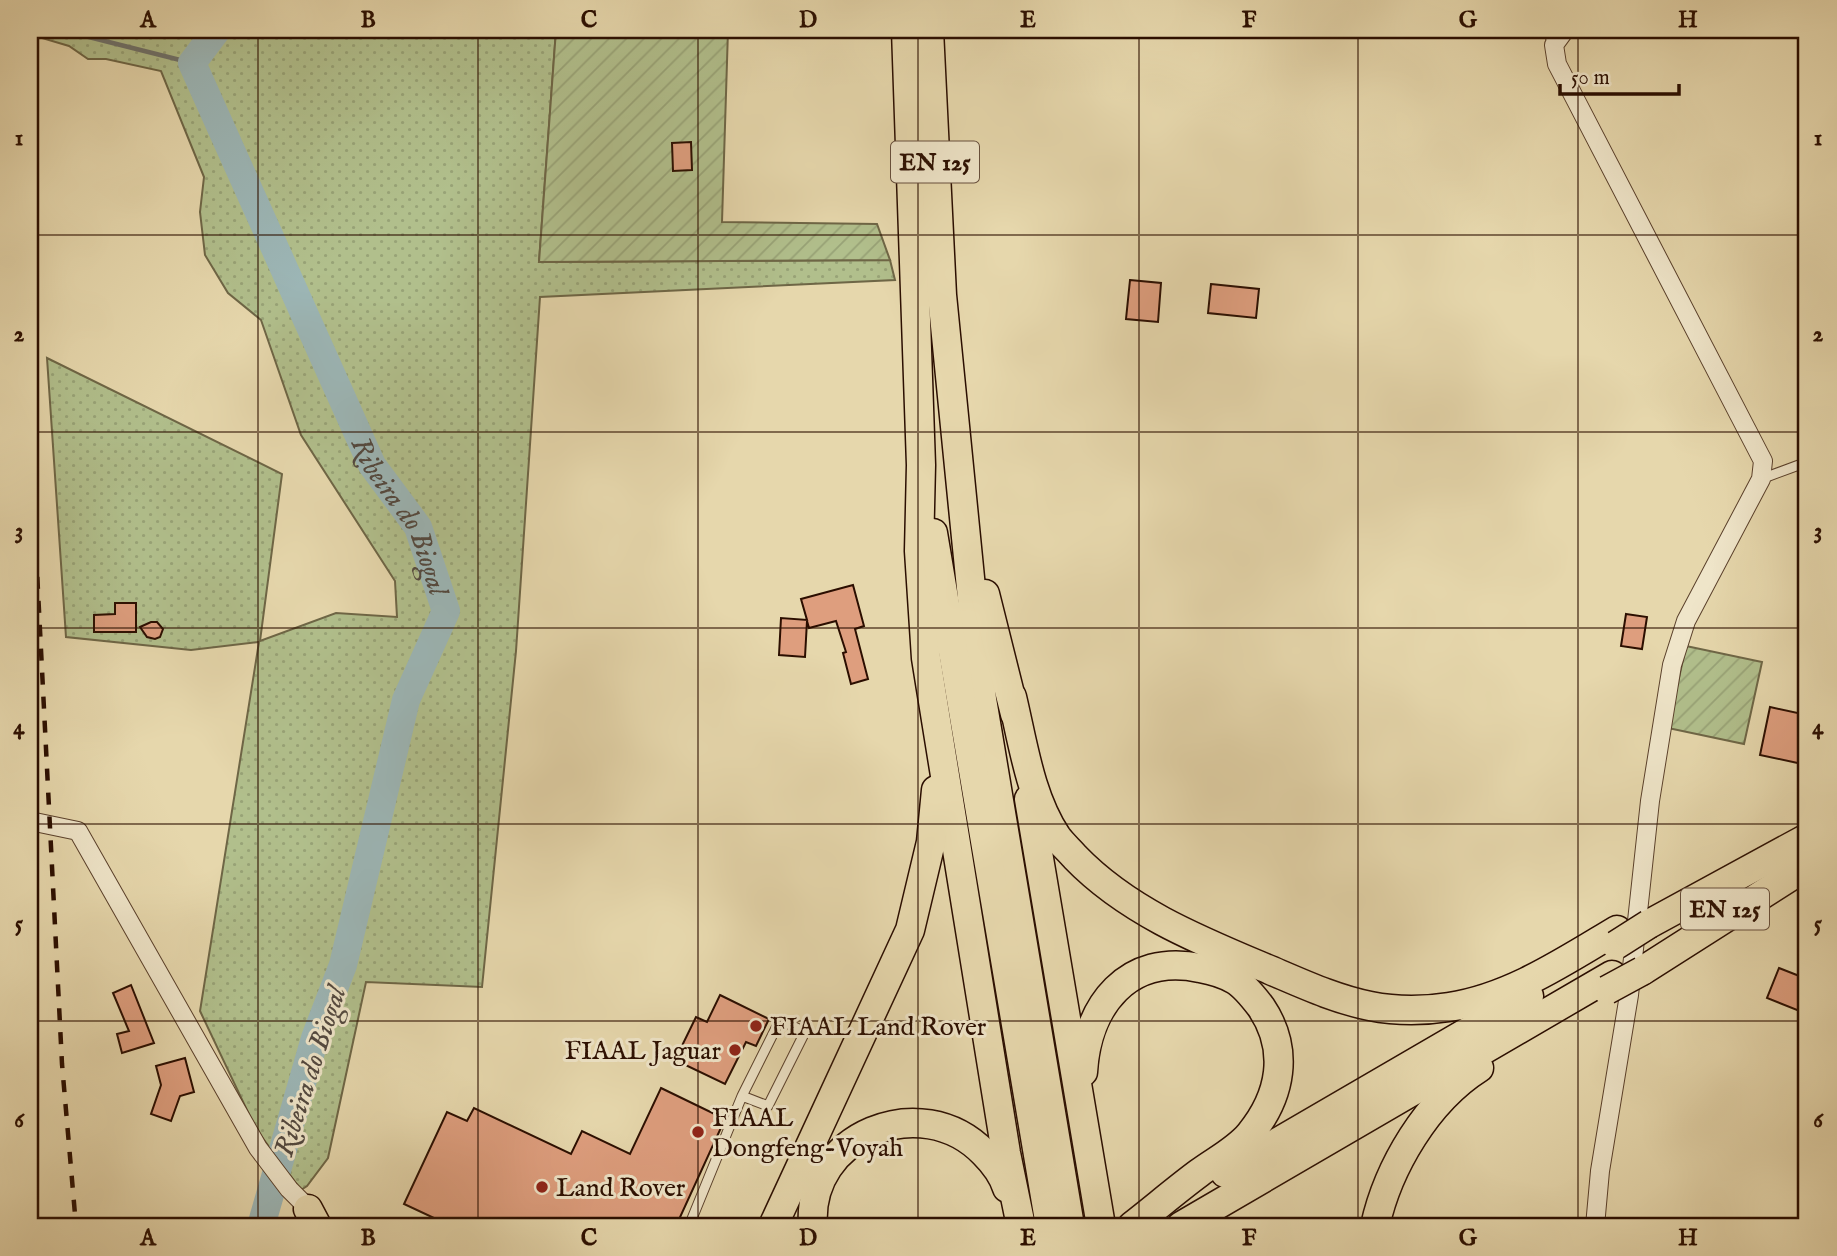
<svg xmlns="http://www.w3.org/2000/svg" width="1837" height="1256" font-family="'IM FELL English',serif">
  <defs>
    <pattern id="grass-dots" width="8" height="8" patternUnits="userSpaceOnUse" patternTransform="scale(1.75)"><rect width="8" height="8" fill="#b1bf8c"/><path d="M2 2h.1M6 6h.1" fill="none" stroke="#98a377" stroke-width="1.8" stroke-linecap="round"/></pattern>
    <pattern id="garden-furrows" width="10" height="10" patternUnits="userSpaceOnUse" patternTransform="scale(1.75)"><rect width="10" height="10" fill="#b1bf8c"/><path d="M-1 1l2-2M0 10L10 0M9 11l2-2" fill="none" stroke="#98a377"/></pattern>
  </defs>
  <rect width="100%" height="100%" fill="#e6d7ac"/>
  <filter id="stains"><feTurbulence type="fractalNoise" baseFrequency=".00286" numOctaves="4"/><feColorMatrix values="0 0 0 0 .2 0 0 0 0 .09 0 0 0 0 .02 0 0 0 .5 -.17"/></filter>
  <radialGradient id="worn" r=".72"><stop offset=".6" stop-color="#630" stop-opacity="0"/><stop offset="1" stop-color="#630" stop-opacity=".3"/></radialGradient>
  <path fill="url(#grass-dots)" stroke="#6e6646" stroke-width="2" d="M 30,30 L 556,30 L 539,262 L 890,260 L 895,280 L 540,297 L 516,651 L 482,987 L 366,982 L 328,1158 L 307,1186 L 301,1190 L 256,1129 L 200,1011 L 259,642 L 191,650 L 66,637 L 47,358 L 282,474 L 260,641 L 336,613 L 397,617 L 395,581 L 301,435 L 261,320 L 228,293 L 205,255 L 200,212 L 204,177 L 161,71 L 106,59 L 88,59 L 69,46 L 35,36 Z"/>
  <g fill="url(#garden-furrows)" stroke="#6e6646" stroke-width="2">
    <path d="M 556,30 L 728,30 L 722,222 L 877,224 L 890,260 L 539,262 Z"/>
    <path d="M 1686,646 L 1762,662 L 1744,744 L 1668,728 Z"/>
  </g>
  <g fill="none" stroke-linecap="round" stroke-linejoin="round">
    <path stroke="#6f736d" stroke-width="4.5" d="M 61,30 L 192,63"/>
    <path stroke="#9cb6b6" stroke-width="28" id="s1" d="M 217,30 L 192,63 L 372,465 L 418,527 L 446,611 L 406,700 L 343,965 L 315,1038 L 261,1226"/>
  </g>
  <g fill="#de9e7e" stroke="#2b0e00" stroke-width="2">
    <path d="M 691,142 L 692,170 L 673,171 L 672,143 Z"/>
    <path d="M 1130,280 L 1161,283 L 1158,322 L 1126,319 Z"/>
    <path d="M 1211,284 L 1259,289 L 1256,318 L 1208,313 Z"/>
    <path d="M 853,585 L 864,626 L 855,629 L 868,679 L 851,684 L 843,653 L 846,652 L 836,621 L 809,628 L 807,621 L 805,657 L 779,655 L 781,618 L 807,620 L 801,599 Z"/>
    <path d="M 115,603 L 136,603 L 136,632 L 94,632 L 94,615 L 115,614 Z"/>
    <path d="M 1626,614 L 1647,617 L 1642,649 L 1621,646 Z"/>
    <path d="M 151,622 L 157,622 L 163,629 L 160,637 L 155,639 L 147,637 L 140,627 Z"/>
    <path d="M 1770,707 L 1807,715 L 1807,765 L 1760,755 Z"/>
    <path d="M 1779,968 L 1807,979 L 1807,999 L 1802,1012 L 1767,998 Z"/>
    <path d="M 131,985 L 154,1043 L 122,1053 L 117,1034 L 129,1031 L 113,993 Z"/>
    <path d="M 720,995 L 769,1019 L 756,1046 L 746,1042 L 725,1084 L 675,1060 L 696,1017 L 707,1022 Z"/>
    <path d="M 185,1058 L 194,1092 L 180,1096 L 171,1121 L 151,1114 L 161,1085 L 156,1066 Z"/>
    <path d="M 661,1088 L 725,1119 L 676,1226 L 608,1226 L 599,1222 L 597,1226 L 451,1226 L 404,1204 L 447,1112 L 467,1121 L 474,1108 L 571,1154 L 582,1131 L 630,1154 Z"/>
  </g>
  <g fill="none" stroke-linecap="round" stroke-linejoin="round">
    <g stroke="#5a402b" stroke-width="11">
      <g id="lane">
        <path d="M 1547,30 L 1554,45"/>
        <path d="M 1761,479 L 1807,462"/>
        <path d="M 30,861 L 33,1015 L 30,1019"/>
        <path d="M 689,1226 L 742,1096 L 780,1020 L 805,1032 L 768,1106 L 742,1096"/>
      </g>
    </g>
    <g stroke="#5a402b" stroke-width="20">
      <g id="street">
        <path d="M 1565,30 L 1554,45 L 1557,64 L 1763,461 L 1761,479 L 1686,621 L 1672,665 L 1650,801 L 1629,995 L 1600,1171 L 1595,1226"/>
        <path d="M 30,821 L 78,831 L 258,1148 L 289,1189 L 314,1214"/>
      </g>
    </g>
    <g stroke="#2b0e00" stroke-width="31">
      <g id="primary">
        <path d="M 906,30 L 921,465 L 919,551 L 926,658 L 1006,1153 L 1021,1226"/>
        <path d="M 929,30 L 942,295 L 982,699 L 1070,1226"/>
        <path d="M 933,533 L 1050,1226"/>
        <path d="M 985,594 L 1015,714"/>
        <path d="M 1012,697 C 1023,743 1030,797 1057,837 C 1062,844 1069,850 1075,857 C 1128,912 1201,941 1270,970 C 1303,984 1335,999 1370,1006 C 1395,1011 1424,1011 1449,1007 C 1510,998 1565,961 1617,930"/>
        <path d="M 1029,799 L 1101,1226"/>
        <path d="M 1649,924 L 1807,838"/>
        <path d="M 1642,971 L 1807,866"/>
        <path d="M 1083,1072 C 1087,1005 1128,953 1200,968 C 1211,970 1225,974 1235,980 C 1245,986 1254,998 1261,1007 C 1290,1050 1281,1096 1250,1134 C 1237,1150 1215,1161 1199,1173 C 1176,1190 1154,1209 1132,1226"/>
        <path d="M 1225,1173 L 1529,996"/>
        <path d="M 308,1209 L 317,1226"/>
        <path d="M 773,1226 L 910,930 L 931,842 L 936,790"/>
        <path d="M 813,1226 C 806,1136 921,1088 984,1153 C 994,1163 1003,1175 1007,1188"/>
        <path d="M 1181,1226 L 1612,975"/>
        <path d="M 1375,1226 C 1388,1167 1427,1101 1479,1068"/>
      </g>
    </g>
    <use href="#lane" stroke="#efe5c9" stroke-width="9"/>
    <use href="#street" stroke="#efe5c9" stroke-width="18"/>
    <use href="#primary" stroke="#e6d7ac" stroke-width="28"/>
    <path stroke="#2b0e00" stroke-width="4.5" stroke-dasharray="12 12" stroke-linecap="butt" d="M 30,433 L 62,1064 L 76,1226"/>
    <g stroke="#2b0e00" stroke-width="31" stroke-linecap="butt">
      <g id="primary-bridge">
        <path d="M 1616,945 L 1649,924"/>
        <path d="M 1607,990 L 1642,971"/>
      </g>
    </g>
    <use href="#primary-bridge" stroke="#e6d7ac" stroke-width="28"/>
  </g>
  <path fill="none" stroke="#2b0e00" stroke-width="2" stroke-opacity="0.55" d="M 258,30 L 258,1226M 478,30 L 478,1226M 698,30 L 698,1226M 918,30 L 918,1226M 1139,30 L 1139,1226M 1358,30 L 1358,1226M 1578,30 L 1578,1226M 30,235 L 1807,235M 30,432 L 1807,432M 30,628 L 1807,628M 30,824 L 1807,824M 30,1021 L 1807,1021"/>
  <g fill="#8f2418" stroke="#efe5c9" stroke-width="2.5">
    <circle cx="756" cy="1026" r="7"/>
    <circle cx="735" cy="1050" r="7"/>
    <circle cx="698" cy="1132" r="7"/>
    <circle cx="542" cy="1187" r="7"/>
  </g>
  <g text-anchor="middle" stroke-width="6" stroke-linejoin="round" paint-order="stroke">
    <g fill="#efe5c9" stroke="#664e3c" stroke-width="2">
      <rect x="891" y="141.5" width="88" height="41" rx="5"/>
      <rect x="1681" y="888.5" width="88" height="41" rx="5"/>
    </g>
    <g font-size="24" font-weight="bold" fill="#2b0e00">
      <text x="935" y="170">EN 125</text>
      <text x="1725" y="917">EN 125</text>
    </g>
    <g font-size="26" fill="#2b0e00" stroke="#efe5c9" text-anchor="start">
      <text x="770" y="1035">FIAAL Land Rover</text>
      <text x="721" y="1059" text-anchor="end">FIAAL Jaguar</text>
      <text x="712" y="1126">FIAAL<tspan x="712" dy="30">Dongfeng-Voyah</tspan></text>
      <text x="556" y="1196">Land Rover</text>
    </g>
    <g font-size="28" font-style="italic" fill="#534940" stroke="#efe5c9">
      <text dy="10" stroke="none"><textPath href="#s1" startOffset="541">Ribeira do Biogal</textPath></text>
      <text transform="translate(309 1071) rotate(-72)" y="10">Ribeira do Biogal</text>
    </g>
  </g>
  <rect width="1837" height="1256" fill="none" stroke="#e6d7ac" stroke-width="77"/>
  <path d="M1560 84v10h119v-10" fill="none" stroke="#2b0e00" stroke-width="3.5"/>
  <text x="1571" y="84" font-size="21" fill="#2b0e00" stroke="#efe5c9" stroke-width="5" paint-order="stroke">50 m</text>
  <rect x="38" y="38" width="1760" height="1180" fill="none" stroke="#2b0e00" stroke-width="2.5"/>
  <g font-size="23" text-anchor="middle" font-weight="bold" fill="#2b0e00">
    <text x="148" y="27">A</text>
    <text x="368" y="27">B</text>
    <text x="589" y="27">C</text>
    <text x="808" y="27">D</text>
    <text x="1028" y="27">E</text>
    <text x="1249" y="27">F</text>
    <text x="1468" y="27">G</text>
    <text x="1688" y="27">H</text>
    <text x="19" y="145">1</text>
    <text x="1818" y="145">1</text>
    <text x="19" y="341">2</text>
    <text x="1818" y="341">2</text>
    <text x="19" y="538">3</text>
    <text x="1818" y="538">3</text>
    <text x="19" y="734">4</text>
    <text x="1818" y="734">4</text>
    <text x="19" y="931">5</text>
    <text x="1818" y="931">5</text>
    <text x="19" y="1127">6</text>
    <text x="1818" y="1127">6</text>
    <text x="148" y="1245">A</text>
    <text x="368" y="1245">B</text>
    <text x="589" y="1245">C</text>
    <text x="808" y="1245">D</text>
    <text x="1028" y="1245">E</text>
    <text x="1249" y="1245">F</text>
    <text x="1468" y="1245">G</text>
    <text x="1688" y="1245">H</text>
  </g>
  <rect width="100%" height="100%" filter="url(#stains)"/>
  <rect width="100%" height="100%" fill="url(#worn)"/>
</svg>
